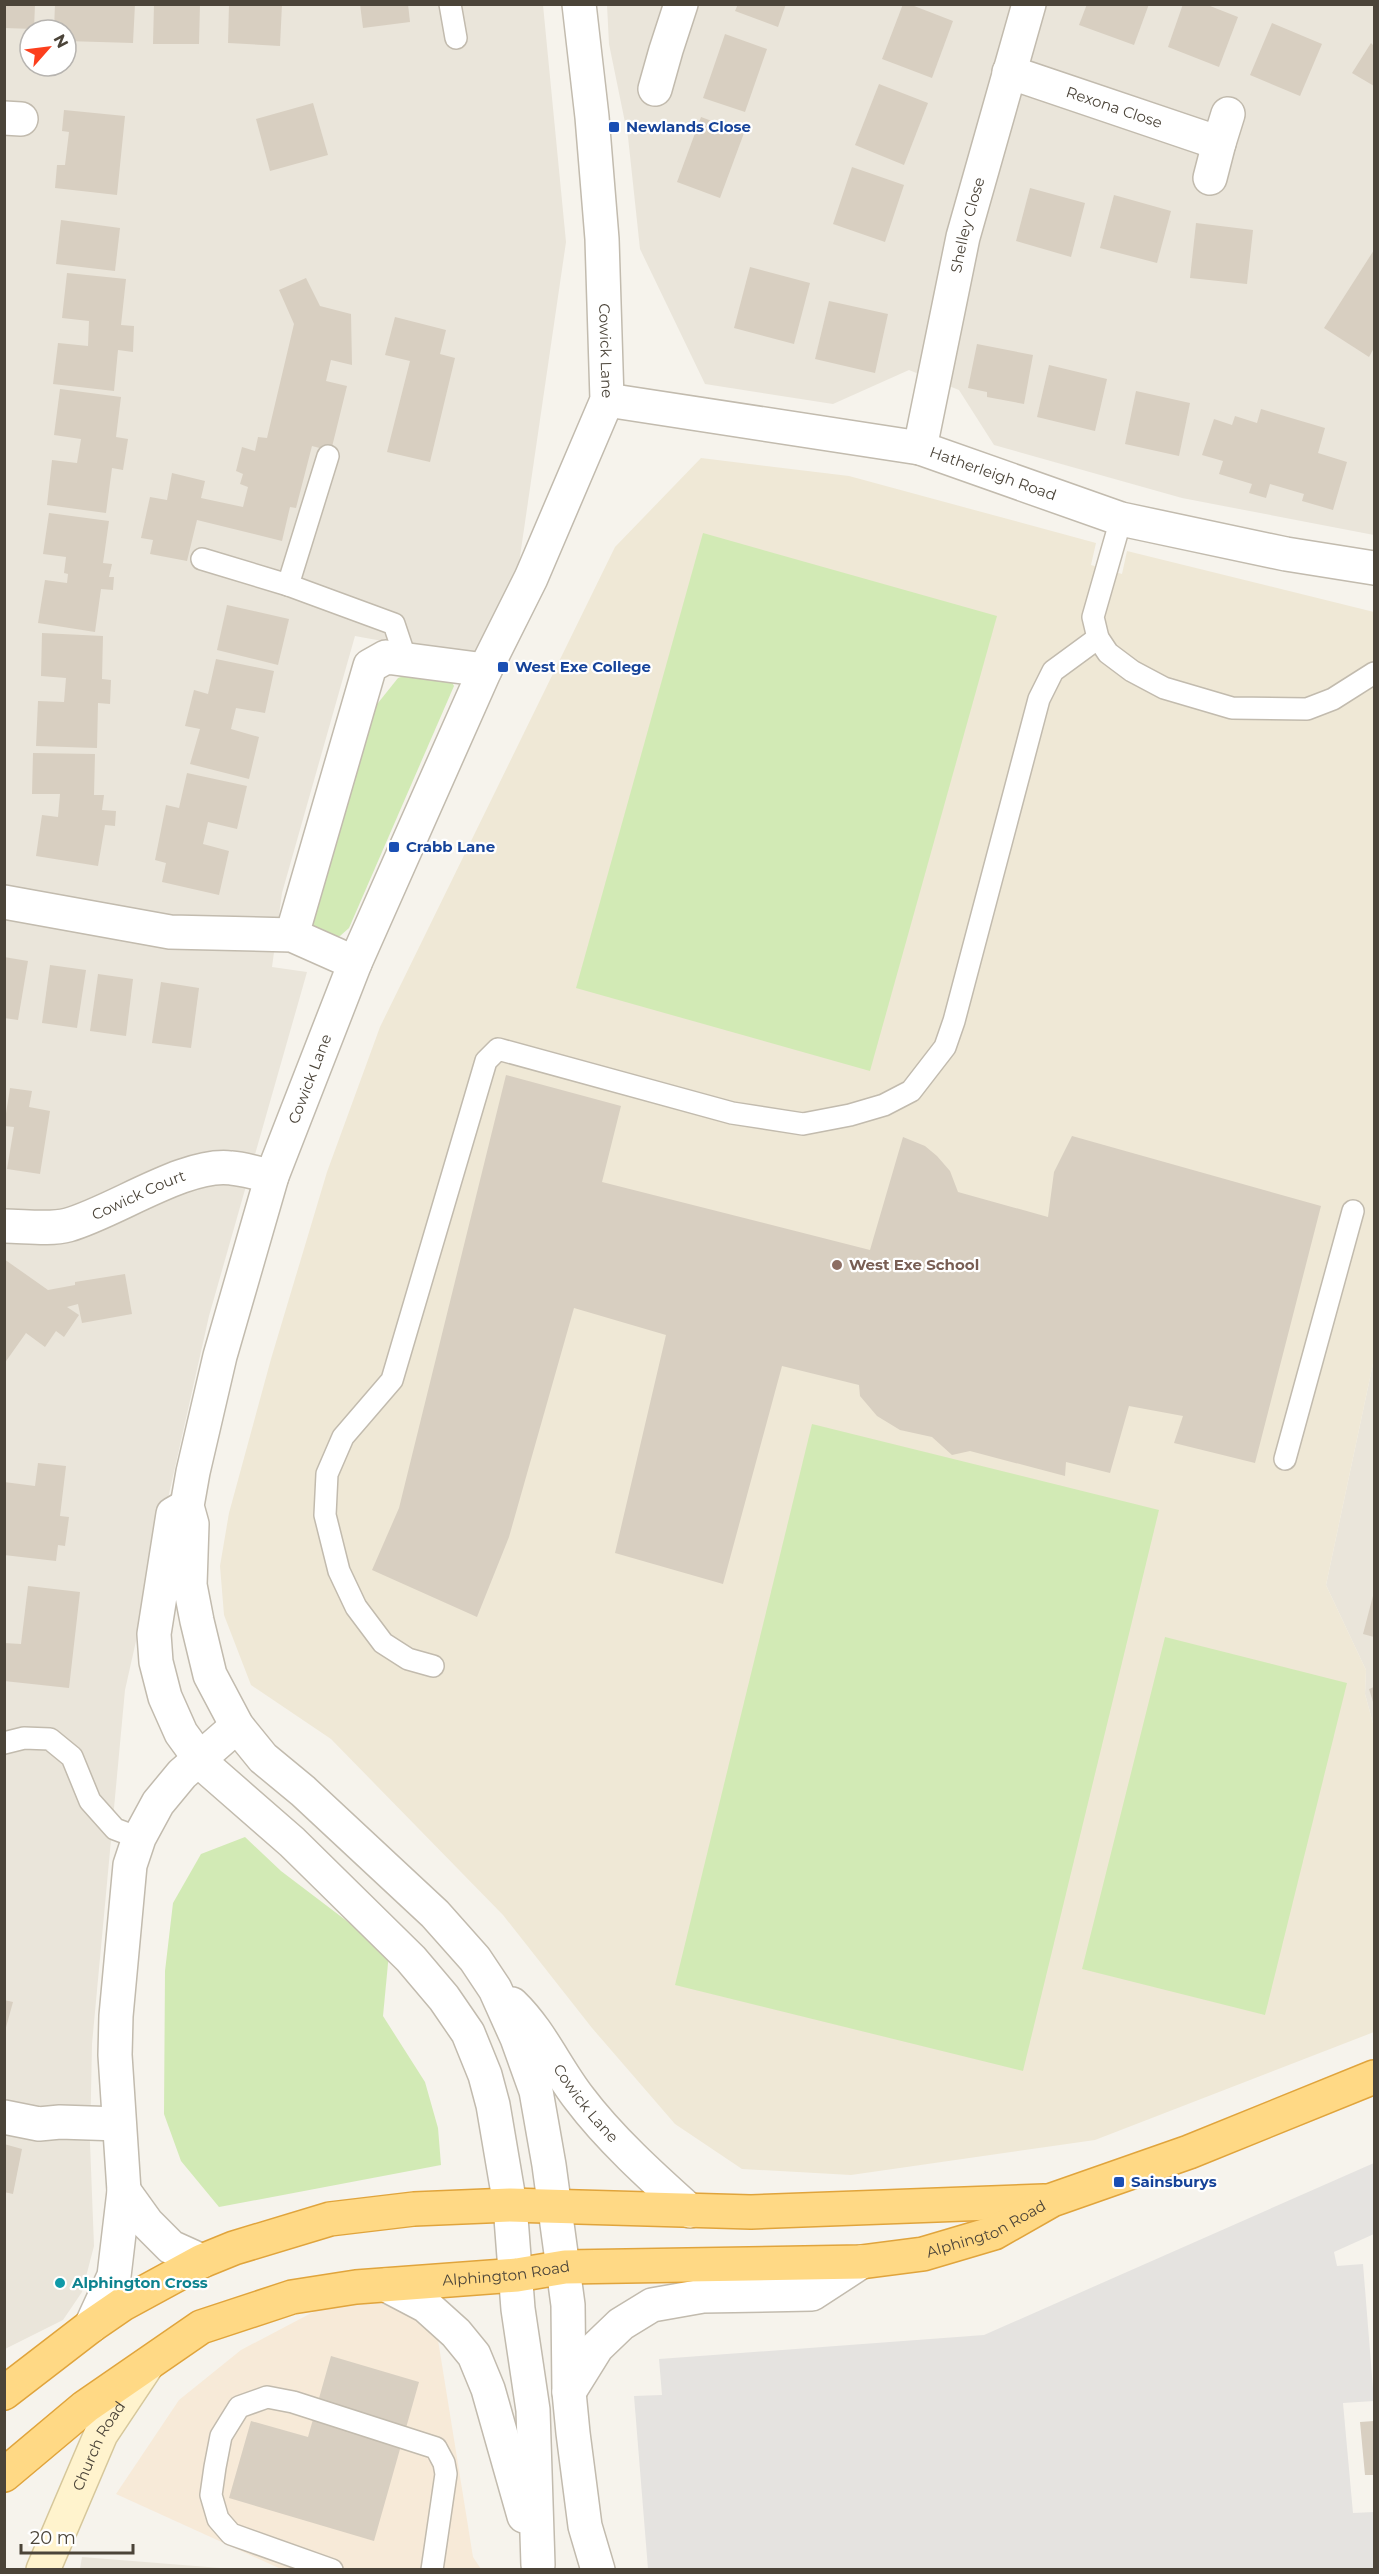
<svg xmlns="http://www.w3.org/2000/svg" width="1379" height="2574" font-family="Montserrat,sans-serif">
  <rect width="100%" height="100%" fill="#f6f3ec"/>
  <g fill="#eae5da" fill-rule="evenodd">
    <path d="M 5,5 L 543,5 L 566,242 L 517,577 L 475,658 L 355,636 L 282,893 L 272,967 L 307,972 L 209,1316 L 125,1690 L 92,2044 L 90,2143 L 94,2246 L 82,2292 L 63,2320 L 5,2349 ZM 30,30 L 66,30 L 66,66 L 30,66 Z"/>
    <path d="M 607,5 L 1374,5 L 1374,535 L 1182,498 L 994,445 L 959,390 L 909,370 L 833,404 L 705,384 L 640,249 L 628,137 L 609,44 Z"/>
    <path d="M 1374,1359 L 1374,1727 L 1365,1694 L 1366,1670 L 1326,1585 Z"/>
    <path d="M 82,2557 L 233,2569 L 80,2569 Z"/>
  </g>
  <path fill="#f7ead8" d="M 353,2291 L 418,2304 L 438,2340 L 473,2557 L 481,2569 L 281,2569 L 116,2494 L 179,2400 L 241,2350 Z"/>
  <path fill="#efe8d6" d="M 701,458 L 849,476 L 1096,543 L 1091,565 L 1122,574 L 1127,551 L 1374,612 L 1374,1359 L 1326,1585 L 1366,1670 L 1365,1694 L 1374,1727 L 1374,2032 L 1095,2140 L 851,2175 L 742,2169 L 675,2124 L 592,2028 L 503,1915 L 331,1739 L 251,1685 L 224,1615 L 220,1566 L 229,1513 L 271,1359 L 327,1172 L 380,1027 L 615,547 Z"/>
  <g fill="#d2eab5">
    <path d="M 703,533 L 997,616 L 870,1071 L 576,988 Z"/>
    <path d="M 423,669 L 448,674 L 454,686 L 349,928 L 340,936 L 327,939 L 312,928 L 374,708 L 398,678 Z"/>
    <path d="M 812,1424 L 1159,1510 L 1023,2071 L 675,1985 Z"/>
    <path d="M 1165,1637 L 1347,1683 L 1265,2015 L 1082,1969 Z"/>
    <path d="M 245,1837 L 281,1871 L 389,1953 L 383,2016 L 425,2082 L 438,2128 L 441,2165 L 219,2207 L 181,2161 L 164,2114 L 165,1971 L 173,1903 L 201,1854 Z"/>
  </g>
  <path fill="#e5e3e0" d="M 1374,2163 L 1374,2234 L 1334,2252 L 1337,2266 L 1363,2264 L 1374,2401 L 1343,2403 L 1353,2513 L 1374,2512 L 1374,2569 L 648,2569 L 634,2396 L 662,2395 L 659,2359 L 984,2335 Z"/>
  <g fill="#d8cfc1">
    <path d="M 4,4 L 35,4 L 34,29 L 4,28 Z"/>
    <path d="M 55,4 L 135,4 L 133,43 L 66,41 L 66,30 L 54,30 Z"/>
    <path d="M 154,4 L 200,4 L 199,44 L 153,44 Z"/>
    <path d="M 229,4 L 282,4 L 280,46 L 228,43 Z"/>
    <path d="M 360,4 L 408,4 L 410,22 L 363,28 Z"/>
    <path d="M 738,4 L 786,4 L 778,27 L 735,11 Z"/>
    <path d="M 903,4 L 909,4 L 953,21 L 932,78 L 882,59 Z"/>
    <path d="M 1087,4 L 1149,4 L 1134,45 L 1079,25 Z"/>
    <path d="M 1183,4 L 1205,4 L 1238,17 L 1219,67 L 1168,47 Z"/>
    <path d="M 1272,23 L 1322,44 L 1300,96 L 1250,75 Z"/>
    <path d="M 725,34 L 767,49 L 745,112 L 703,98 Z"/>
    <path d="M 1371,43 L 1374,46 L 1374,86 L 1352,73 Z"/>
    <path d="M 879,84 L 928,103 L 904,165 L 855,145 Z"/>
    <path d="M 313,103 L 328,155 L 270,171 L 256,119 Z"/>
    <path d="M 64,110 L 125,116 L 117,195 L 55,188 L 57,165 L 65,165 L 69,132 L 62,131 Z"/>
    <path d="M 701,117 L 744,133 L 720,198 L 677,182 Z"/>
    <path d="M 852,167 L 904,185 L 885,242 L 833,224 Z"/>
    <path d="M 1030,188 L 1085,203 L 1071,257 L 1016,241 Z"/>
    <path d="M 1114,195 L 1171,211 L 1157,263 L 1100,248 Z"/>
    <path d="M 61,220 L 120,228 L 115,271 L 56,264 Z"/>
    <path d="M 1196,223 L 1253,230 L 1247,284 L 1190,278 Z"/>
    <path d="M 1374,250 L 1374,348 L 1369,357 L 1324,328 Z"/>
    <path d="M 750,267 L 810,283 L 794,344 L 734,328 Z"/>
    <path d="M 67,273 L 126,279 L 121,325 L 134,326 L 133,352 L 118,350 L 114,391 L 53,384 L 58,343 L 88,346 L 89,321 L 62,318 Z"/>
    <path d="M 306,278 L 320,306 L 351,314 L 352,365 L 331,360 L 326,381 L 347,386 L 331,451 L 312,446 L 296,508 L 290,507 L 282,541 L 197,520 L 187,561 L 150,554 L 153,540 L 141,538 L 150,497 L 167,500 L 172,473 L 205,481 L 201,498 L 243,507 L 248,487 L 240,484 L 243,474 L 236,471 L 242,447 L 255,451 L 258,437 L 267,438 L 294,324 L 279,290 Z"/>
    <path d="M 829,301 L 888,314 L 875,373 L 815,359 Z"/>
    <path d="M 395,317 L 446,330 L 440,354 L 455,358 L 430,462 L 387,452 L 410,361 L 385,355 Z"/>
    <path d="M 977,344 L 1033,355 L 1024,404 L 987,397 L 987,392 L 968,388 Z"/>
    <path d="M 1049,365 L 1107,379 L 1095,431 L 1037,417 Z"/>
    <path d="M 60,389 L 121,397 L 116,437 L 128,439 L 123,470 L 112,468 L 106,513 L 47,505 L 52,460 L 77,463 L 81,439 L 54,435 Z"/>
    <path d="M 1136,391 L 1190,403 L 1179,456 L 1125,444 Z"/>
    <path d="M 1261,409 L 1325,428 L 1318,453 L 1347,462 L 1333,510 L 1302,501 L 1304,494 L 1270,484 L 1266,498 L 1249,493 L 1252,484 L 1219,474 L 1223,461 L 1202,455 L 1214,419 L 1232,425 L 1235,416 L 1257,423 Z"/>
    <path d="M 49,513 L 109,521 L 103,563 L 112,564 L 109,577 L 114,577 L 113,590 L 101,589 L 95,632 L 38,623 L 45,580 L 67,583 L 68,574 L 64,573 L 66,557 L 43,554 Z"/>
    <path d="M 227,605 L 289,619 L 278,665 L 217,650 Z"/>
    <path d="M 42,633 L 103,636 L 102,679 L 111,680 L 110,704 L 98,703 L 97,748 L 36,746 L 38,701 L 64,702 L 66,678 L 41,676 Z"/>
    <path d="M 216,659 L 274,671 L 265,713 L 236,708 L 231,729 L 259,737 L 249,779 L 190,764 L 200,729 L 185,726 L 194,690 L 208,694 Z"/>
    <path d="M 33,753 L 95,754 L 94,795 L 104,795 L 102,810 L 116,811 L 115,826 L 105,825 L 98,866 L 36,856 L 42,815 L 58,817 L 60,794 L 32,794 Z"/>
    <path d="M 187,773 L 247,786 L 237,829 L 208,822 L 203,844 L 229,851 L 219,895 L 162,882 L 166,863 L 155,860 L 166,805 L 179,808 Z"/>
    <path d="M 4,957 L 28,961 L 18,1020 L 4,1018 Z"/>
    <path d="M 50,965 L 86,970 L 77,1028 L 42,1023 Z"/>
    <path d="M 98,974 L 133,979 L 126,1036 L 90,1031 Z"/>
    <path d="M 161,982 L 199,988 L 191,1048 L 152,1043 Z"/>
    <path d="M 506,1075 L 621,1106 L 602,1182 L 870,1250 L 903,1137 L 925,1146 L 937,1156 L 950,1171 L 958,1192 L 1048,1217 L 1054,1172 L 1072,1136 L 1321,1206 L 1255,1463 L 1174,1443 L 1183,1416 L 1129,1406 L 1110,1473 L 1066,1462 L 1065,1476 L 970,1451 L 952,1455 L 932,1437 L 900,1430 L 877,1416 L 860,1396 L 859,1385 L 782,1366 L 723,1584 L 615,1553 L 666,1335 L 574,1308 L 509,1537 L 477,1617 L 372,1570 L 399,1508 Z"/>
    <path d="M 10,1088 L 32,1091 L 29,1107 L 50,1111 L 40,1174 L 7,1169 L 14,1127 L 4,1126 Z"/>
    <path d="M 4,1259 L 48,1290 L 75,1285 L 75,1282 L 125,1274 L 132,1314 L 82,1323 L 78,1304 L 67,1307 L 79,1315 L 64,1337 L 56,1331 L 45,1347 L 26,1333 L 4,1364 Z"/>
    <path d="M 38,1463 L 66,1466 L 60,1516 L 69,1517 L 65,1546 L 58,1545 L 56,1561 L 4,1555 L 4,1482 L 35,1486 Z"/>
    <path d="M 28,1586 L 80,1592 L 69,1688 L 4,1681 L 4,1643 L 21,1644 Z"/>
    <path d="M 1374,1592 L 1374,1637 L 1363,1634 Z"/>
    <path d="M 1374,1687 L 1374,1705 L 1369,1689 Z"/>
    <path d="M 4,2000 L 13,2002 L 5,2031 L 4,2031 Z"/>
    <path d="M 4,2144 L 22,2149 L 13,2194 L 4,2192 Z"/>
    <path d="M 331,2356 L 419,2382 L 374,2541 L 229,2498 L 251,2421 L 308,2437 Z"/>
    <path d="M 1374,2421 L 1374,2475 L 1365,2475 L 1360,2422 Z"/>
  </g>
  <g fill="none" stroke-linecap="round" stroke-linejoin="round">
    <g stroke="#c2bbae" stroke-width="24">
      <g id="service">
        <path d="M 450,4 L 456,38"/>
        <path d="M 1121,519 L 1093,617 L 1098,638 L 1108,653 L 1132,671 L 1164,688 L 1232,708 L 1307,709 L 1333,699 L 1374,673"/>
        <path d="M 202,559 L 288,585 L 394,624 L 406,660"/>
        <path d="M 288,585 L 328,456"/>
        <path d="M 1285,1459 L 1353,1211"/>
        <path d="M 433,1666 L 408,1659 L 383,1643 L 356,1607 L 339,1571 L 325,1515 L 327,1474 L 343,1437 L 392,1380 L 486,1061 L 498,1049 L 732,1113 L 803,1124 L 850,1115 L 884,1105 L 911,1091 L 945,1047 L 954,1021 L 1039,699 L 1053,671 L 1098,638"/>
        <path d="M 4,1743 L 24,1738 L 50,1739 L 72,1757 L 90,1801 L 115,1829 L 139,1838"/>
        <path d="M 332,2570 L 231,2534 L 218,2519 L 211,2495 L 215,2467 L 221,2436 L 239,2407 L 267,2397 L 293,2402 L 436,2448 L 444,2463 L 446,2474 L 432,2570"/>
      </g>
    </g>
    <g stroke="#c2bbae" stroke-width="36">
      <g id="minor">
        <path id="s1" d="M 1009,72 L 1219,143 L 1228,114"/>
        <path d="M 655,89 L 666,50 L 681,4"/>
        <path d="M 4,118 L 21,119"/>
        <path d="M 1210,178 L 1219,143"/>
        <path id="s2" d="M 607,400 L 920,448 L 1121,519 L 1286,554 L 1374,568"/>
        <path id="s3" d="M 920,448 L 963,237 L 1029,4"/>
        <path d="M 4,902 L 170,932 L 292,935 L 355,963"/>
        <path d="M 292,935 L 370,666 L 386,657 L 485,670"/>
        <path id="s4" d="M 4,1226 C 24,1226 50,1230 68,1225 C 114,1212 186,1162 231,1168 C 245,1169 258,1174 272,1176"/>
        <path d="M 4,2117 L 39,2124 L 60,2122 L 119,2124"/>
      </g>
    </g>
    <g stroke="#c2bbae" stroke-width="36">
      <g id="tertiary">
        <path id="s5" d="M 579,4 L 592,117 L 602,239 L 607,400 L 531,578 L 485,670 L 355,963 L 272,1176 L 220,1356 L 193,1472 L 187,1506 L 192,1524 L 190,1585 L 197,1621 L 210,1675 L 237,1726 L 263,1758 L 303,1791 L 435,1914 L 475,1959 L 495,1989 L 517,2038 L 536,2091 L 549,2165 L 568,2305 L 569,2392 L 573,2433 L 585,2526 L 598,2570"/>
        <path d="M 187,1506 L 173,1514 L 154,1634 L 156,1662 L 165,1697 L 181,1733 L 205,1766 L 292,1842 L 411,1959 L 444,1998 L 468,2033 L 485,2075 L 493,2105 L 510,2205 L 518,2309 L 533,2410 L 538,2565"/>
        <path id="s6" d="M 512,2004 C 541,2032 555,2067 579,2098 C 609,2138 652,2177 690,2211"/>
        <path d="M 124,2191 L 147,2223 L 171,2247 L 202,2261"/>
        <path d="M 386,2285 L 426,2306 L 456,2333 L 474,2355 L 488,2389 L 524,2516"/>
        <path d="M 91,2326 L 114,2276 L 124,2191 L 115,2055 L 116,2016 L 130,1865 L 139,1838 L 158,1803 L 182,1774 L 237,1726"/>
        <path d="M 569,2392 L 597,2347 L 621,2324 L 652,2305 L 703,2296 L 812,2294 L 861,2262"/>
      </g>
    </g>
    <g stroke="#d6c79b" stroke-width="36">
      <g id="secondary">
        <path id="s7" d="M 43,2570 L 101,2434 L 147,2365"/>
      </g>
    </g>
    <g stroke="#e0a43c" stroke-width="36">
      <g id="trunk">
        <path d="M 4,2393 L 91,2326 L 123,2304 L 202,2261 L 234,2248 L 330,2219 L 414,2209 L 510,2205 L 751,2212 L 1044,2201"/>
        <path id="s8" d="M 4,2475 L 85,2407 L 201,2327 L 292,2297 L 356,2287 L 517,2275 L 565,2267 L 861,2262 L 923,2254 L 994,2233 L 1052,2200 L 1189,2152 L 1374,2077"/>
      </g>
    </g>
    <use href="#service" stroke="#fff" stroke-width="21"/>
    <use href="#minor" stroke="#fff" stroke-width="33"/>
    <use href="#tertiary" stroke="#fff" stroke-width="33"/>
    <use href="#secondary" stroke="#fff3cd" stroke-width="33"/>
    <use href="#trunk" stroke="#ffd985" stroke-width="33"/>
  </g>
  <g fill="#1a4fb4" stroke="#fff" stroke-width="2">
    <rect x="608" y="121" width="12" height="12" rx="3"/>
    <rect x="497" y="661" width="12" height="12" rx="3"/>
    <rect x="388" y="841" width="12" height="12" rx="3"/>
    <rect x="1113" y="2176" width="12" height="12" rx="3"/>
  </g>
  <circle fill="#8d6e63" stroke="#fff" stroke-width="2" cx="837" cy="1265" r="6"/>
  <circle fill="#0f9aa8" stroke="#fff" stroke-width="2" cx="60" cy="2283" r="6"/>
  <g text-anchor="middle" stroke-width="4.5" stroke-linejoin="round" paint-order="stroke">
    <g font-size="15" fill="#4b4439" stroke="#fff">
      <text dy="5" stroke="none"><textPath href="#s1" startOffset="111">Rexona Close</textPath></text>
      <text dy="5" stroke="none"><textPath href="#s3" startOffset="228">Shelley Close</textPath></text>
      <text dy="5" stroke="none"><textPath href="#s5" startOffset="348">Cowick Lane</textPath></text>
      <text dy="5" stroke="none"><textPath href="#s2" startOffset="394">Hatherleigh Road</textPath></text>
      <text transform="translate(310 1079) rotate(-69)" y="5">Cowick Lane</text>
      <text dy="5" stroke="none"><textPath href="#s4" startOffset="141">Cowick Court</textPath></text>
      <text dy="5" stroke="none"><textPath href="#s6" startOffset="124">Cowick Lane</textPath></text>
      <text dy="5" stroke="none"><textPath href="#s8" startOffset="1044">Alphington Road</textPath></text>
      <text dy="5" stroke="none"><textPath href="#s8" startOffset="558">Alphington Road</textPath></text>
      <text dy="5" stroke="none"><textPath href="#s7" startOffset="136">Church Road</textPath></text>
    </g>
    <g font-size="15" font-weight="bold" fill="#164399" stroke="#fff" text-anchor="start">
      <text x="626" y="132">Newlands Close</text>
      <text x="515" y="672">West Exe College</text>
      <text x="406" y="852">Crabb Lane</text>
      <text x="1131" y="2187">Sainsburys</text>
    </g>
    <g font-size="15" font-weight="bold" fill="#785e54" stroke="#fff" text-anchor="start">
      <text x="849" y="1270">West Exe School</text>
    </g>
    <g font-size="15" font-weight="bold" fill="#0d838f" stroke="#fff" text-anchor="start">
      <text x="72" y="2288">Alphington Cross</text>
    </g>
  </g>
  <rect width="1379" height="2574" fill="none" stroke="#4b4439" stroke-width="12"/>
  <g transform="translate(48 48) rotate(62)"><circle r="28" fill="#ffffff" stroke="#b7b4b0" stroke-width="1.5"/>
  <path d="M0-4.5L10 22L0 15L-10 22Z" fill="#fc3f1d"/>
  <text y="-9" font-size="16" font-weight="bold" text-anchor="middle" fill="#4b4439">N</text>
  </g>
  <path d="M21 2544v9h112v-9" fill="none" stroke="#4b4439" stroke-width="3"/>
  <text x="30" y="2544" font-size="18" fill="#4b4439" stroke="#ffffff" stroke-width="4.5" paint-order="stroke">20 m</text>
</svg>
